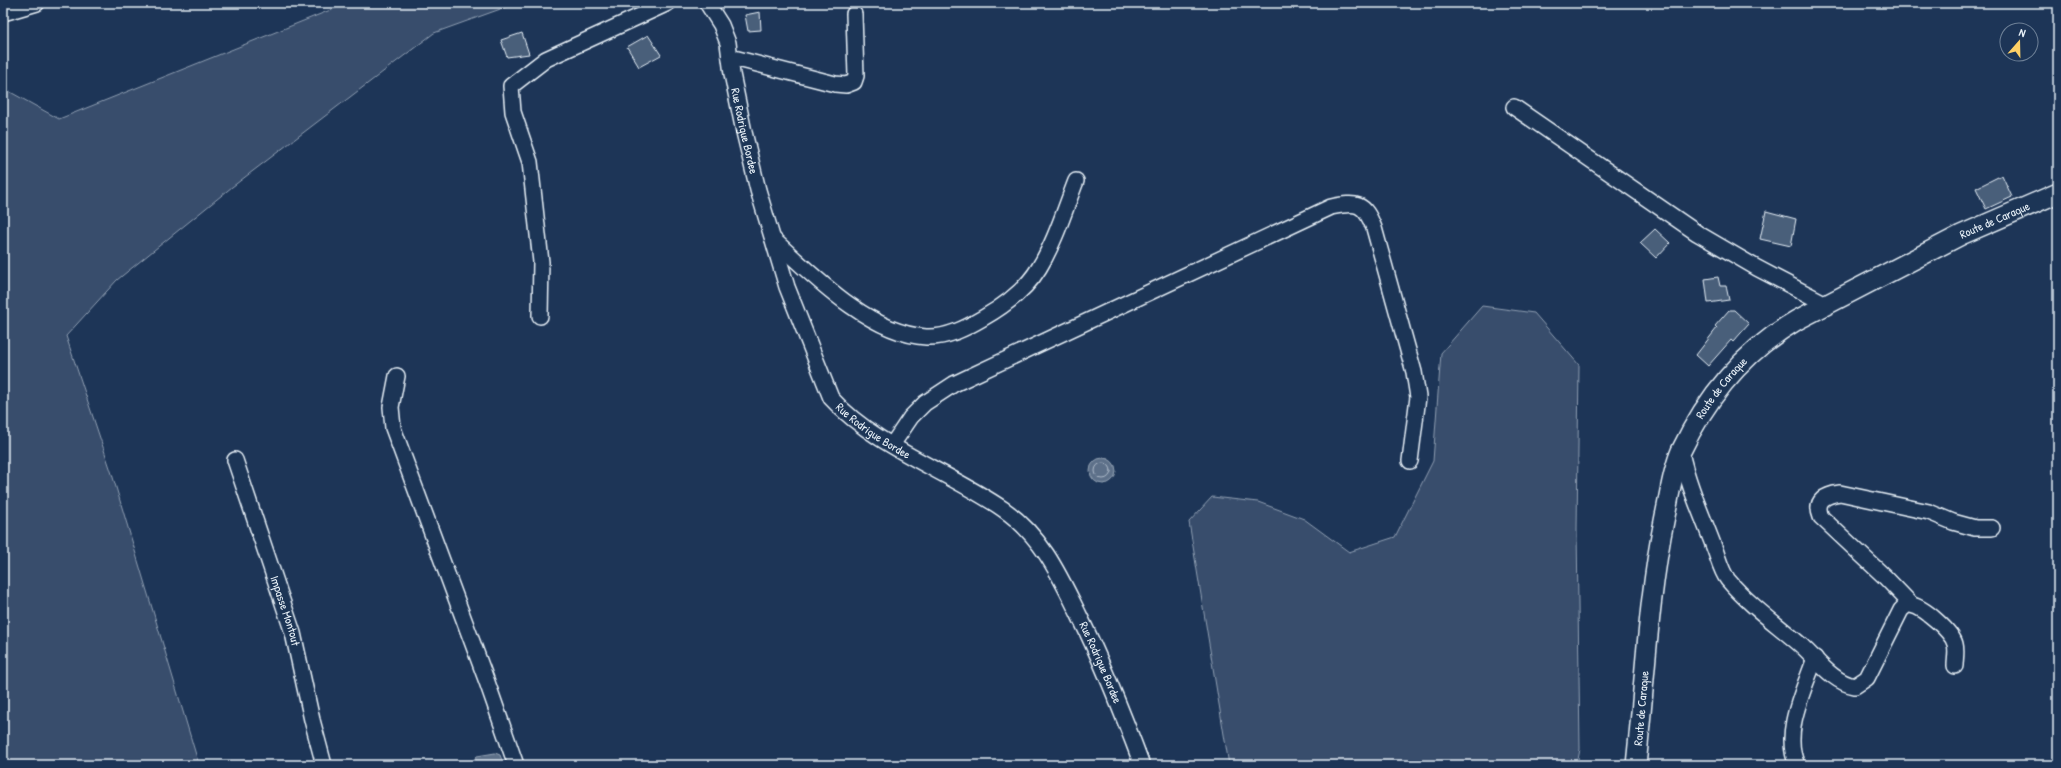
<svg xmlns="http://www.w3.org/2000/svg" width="2061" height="768" font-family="'Patrick Hand',sans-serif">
  <rect width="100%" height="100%" fill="#1d3557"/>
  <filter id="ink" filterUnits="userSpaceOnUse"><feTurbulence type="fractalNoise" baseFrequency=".025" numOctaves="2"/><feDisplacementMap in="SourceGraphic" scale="8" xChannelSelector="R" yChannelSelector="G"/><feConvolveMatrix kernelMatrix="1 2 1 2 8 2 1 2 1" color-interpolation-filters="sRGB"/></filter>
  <g filter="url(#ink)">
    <g fill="#374d6c" stroke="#909fb2">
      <path d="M 348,3 L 517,3 L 434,33 L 232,187 L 117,280 L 66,336 L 112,474 L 199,765 L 3,765 L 3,88 L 59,119 Z"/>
      <path d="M 1482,306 L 1534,313 L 1579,365 L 1577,530 L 1580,749 L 1577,765 L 1229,765 L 1189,522 L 1212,497 L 1258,502 L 1304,519 L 1349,552 L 1395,537 L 1433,461 L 1441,353 Z"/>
    </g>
    <g fill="#5d7089" stroke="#95a4b5">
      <circle cx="1103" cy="471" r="13"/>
      <path d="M 495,753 L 500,755 L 504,765 L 469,765 L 477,756 Z"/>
    </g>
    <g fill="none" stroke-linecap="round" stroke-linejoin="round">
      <circle stroke="#b0bdcc" stroke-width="1" cx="1103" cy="471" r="8"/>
    </g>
    <g fill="#495e7a" stroke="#e8f1f8">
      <path d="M 760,12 L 761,30 L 748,31 L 745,15 Z"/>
      <path d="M 522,33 L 529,54 L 507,57 L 501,40 Z"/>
      <path d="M 648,35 L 661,55 L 639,67 L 627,47 Z"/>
      <path d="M 2002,175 L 2012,197 L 1986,209 L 1976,188 Z"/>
      <path d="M 1766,211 L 1796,219 L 1791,246 L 1760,239 Z"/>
      <path d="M 1655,229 L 1670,243 L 1656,258 L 1640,243 Z"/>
      <path d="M 1718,277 L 1720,286 L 1726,286 L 1729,300 L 1708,303 L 1705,279 Z"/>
      <path d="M 1729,310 L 1734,310 L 1749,324 L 1733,342 L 1731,340 L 1708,366 L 1696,355 L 1717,328 L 1715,326 Z"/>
    </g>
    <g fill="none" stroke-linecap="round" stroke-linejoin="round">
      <g stroke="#e8f1f8" stroke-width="18">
        <g id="minor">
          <path id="s1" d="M 707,3 L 721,25 L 728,43 L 732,74 L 744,132 L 758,190 L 787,287 L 831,398 C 875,447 948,471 1003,509 C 1041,535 1059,574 1079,615 C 1103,664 1123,714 1142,765"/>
          <path d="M 3,13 L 37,3"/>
          <path d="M 730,57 L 835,84 L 846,85 L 854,82 L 856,76 L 854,14"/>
          <path d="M 1514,107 L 1697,233 L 1757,268 L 1826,304"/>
          <path d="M 773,239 C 812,275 870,334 926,337 C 947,338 966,328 983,318 C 1004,306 1027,288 1039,268 C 1055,242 1065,209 1076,181"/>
          <path d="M 540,316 L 541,262 L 530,162 L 513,112 L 511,86 L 546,59 L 668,3"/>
          <path d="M 397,376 L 391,407 L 393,428 L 487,682 L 516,765"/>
          <path d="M 892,445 L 911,417 L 925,403 L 954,384 L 1331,207 C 1357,202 1364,202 1374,228 L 1414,372 L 1418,397 L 1410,461"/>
          <path d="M 1681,452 C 1688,485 1702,515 1714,547 C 1718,557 1721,571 1728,580 C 1750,606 1778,625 1803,647 C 1818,661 1834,683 1855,686 L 1867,678 L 1901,610 C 1904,607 1907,604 1911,605 C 1924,607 1952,632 1955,644 C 1957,651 1955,659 1955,666"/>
          <path id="s2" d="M 235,460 L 293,633 L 312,720 L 324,765"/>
          <path d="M 1911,604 L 1885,577 L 1821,517 C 1814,500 1826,495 1840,493 L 1929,512 L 1953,522 L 1975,528 L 1992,528"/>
          <path d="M 1797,765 C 1782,732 1804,690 1815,658"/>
        </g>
      </g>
      <g stroke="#e8f1f8" stroke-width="22">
        <g id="tertiary">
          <path id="s3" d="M 1636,765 C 1645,682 1648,597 1665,516 C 1670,494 1672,472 1681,451 C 1707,396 1744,351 1797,320 L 1961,235 L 2058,193"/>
        </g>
      </g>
      <use href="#minor" stroke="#1d3557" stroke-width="15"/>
      <use href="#tertiary" stroke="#1d3557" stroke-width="19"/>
    </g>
  </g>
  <g text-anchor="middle" stroke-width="3" stroke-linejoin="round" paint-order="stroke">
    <g font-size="12" fill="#e8f1f8" stroke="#1d3557">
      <text dy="4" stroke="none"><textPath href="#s1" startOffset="135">Rue Rodrigue Bordee</textPath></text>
      <text dy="4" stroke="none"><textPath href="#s3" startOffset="717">Route de Caraque</textPath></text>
      <text dy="4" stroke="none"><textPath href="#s3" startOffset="393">Route de Caraque</textPath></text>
      <text dy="4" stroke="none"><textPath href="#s1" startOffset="470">Rue Rodrigue Bordee</textPath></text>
      <text dy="4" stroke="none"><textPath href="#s2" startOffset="159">Impasse Montout</textPath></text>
      <text dy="4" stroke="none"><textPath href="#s1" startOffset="806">Rue Rodrigue Bordee</textPath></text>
      <text dy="4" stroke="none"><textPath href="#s3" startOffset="57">Route de Caraque</textPath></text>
    </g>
  </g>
  <rect width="2061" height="768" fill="none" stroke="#1d3557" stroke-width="16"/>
  <rect x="8" y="8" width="2045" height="752" fill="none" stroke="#e8f1f8" stroke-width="1.5" filter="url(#ink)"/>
  <g transform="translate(2019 42) rotate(20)"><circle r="19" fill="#1d3557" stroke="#6e8097"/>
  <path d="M0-3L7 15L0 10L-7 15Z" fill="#ffd166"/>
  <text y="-6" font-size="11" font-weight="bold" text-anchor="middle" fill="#e8f1f8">N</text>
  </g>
</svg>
